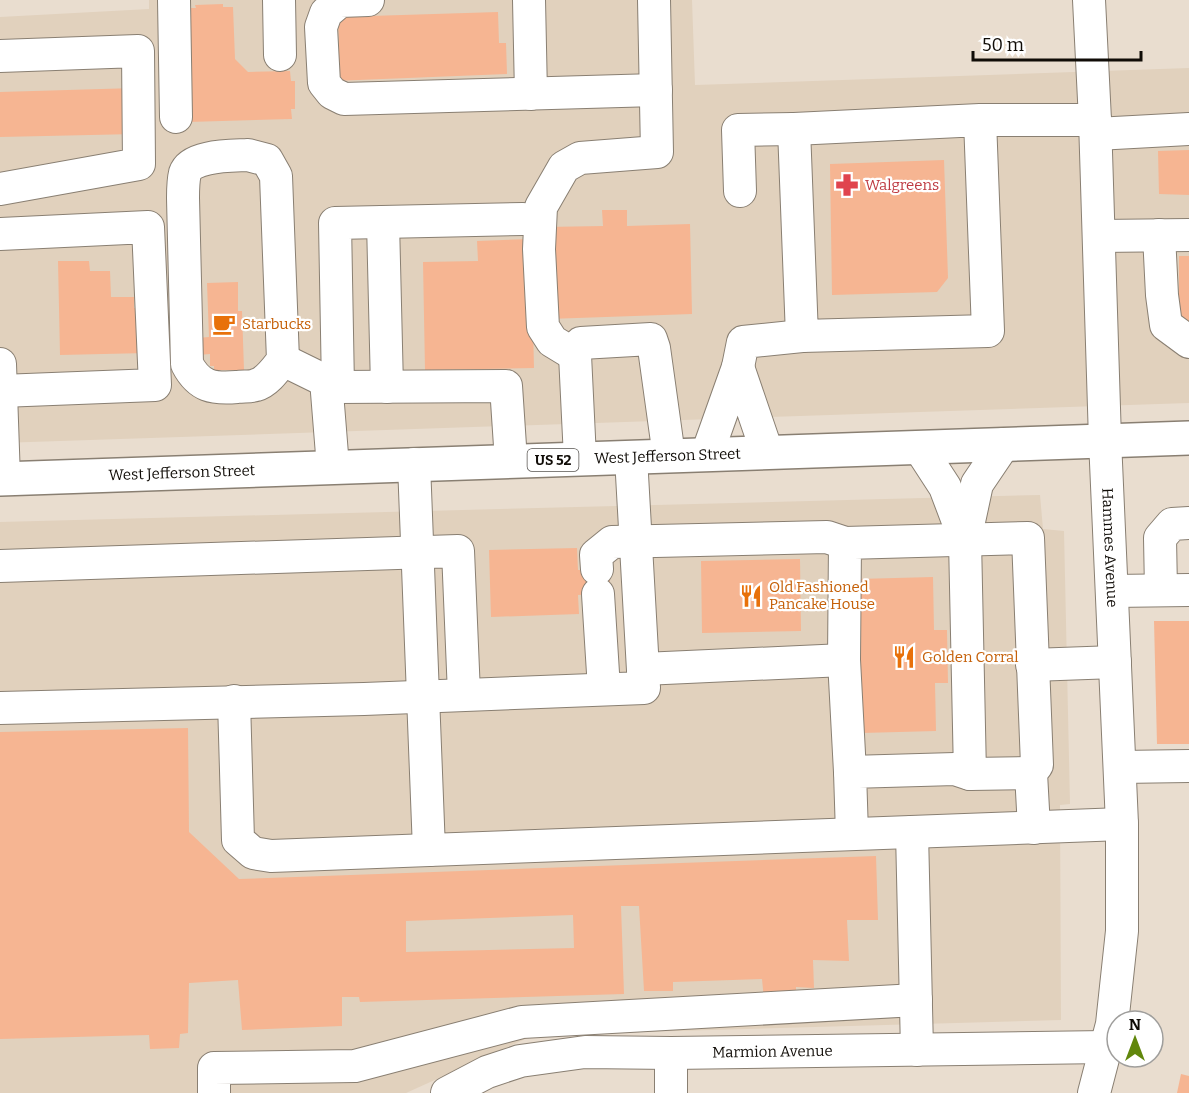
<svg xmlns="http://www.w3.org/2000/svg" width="1189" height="1093" font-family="Bitter,serif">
  <rect width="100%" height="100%" fill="#e9ddcf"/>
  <g fill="#e1d1bd">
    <path d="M 149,0 L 692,0 L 695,85 L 1189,68 L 1189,403 L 0,443 L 0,17 L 149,9 Z"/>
    <path d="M 1040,495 L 1043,529 L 1064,531 L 1070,804 L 1060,805 L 1061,1020 L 534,1035 L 406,1093 L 0,1093 L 0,522 Z"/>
  </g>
  <g fill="#f6b592" fill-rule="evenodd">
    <path d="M 223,4 L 223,7 L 233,7 L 235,59 L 248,72 L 290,71 L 291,81 L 295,81 L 295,109 L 291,109 L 292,119 L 188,122 L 185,8 L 196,8 L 195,5 Z"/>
    <path d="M 498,12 L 499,43 L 506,43 L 507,74 L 333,81 L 332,49 L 339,49 L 338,17 Z"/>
    <path d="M 135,88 L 136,134 L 0,137 L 0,92 Z"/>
    <path d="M 1189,150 L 1189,195 L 1159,194 L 1158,151 Z"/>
    <path d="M 944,160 L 948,278 L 937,292 L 832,295 L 830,164 Z"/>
    <path d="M 602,210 L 627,210 L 627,226 L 690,224 L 692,314 L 548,319 L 545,227 L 603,226 Z"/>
    <path d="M 531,239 L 534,368 L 425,370 L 423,262 L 478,261 L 477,241 Z"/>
    <rect x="1179" y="256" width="10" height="74"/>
    <path d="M 58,261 L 89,261 L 90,271 L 110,271 L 111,297 L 134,297 L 134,308 L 146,308 L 147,353 L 60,355 Z"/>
    <path d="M 238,282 L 238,311 L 242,311 L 244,370 L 214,370 L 214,366 L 210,366 L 210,354 L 198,355 L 197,338 L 209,337 L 207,283 Z"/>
    <path d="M 577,548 L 578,570 L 610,569 L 610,593 L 578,595 L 579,614 L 491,617 L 489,550 Z"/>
    <path d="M 800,559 L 801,631 L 702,633 L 701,561 Z"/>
    <path d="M 933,577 L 934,630 L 947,630 L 948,683 L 935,683 L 936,731 L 861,733 L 858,579 Z"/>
    <path d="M 1154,621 L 1189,621 L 1189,744 L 1157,744 Z"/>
    <path d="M 188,728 L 189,832 L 239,879 L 876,856 L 878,920 L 847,920 L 849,961 L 813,960 L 814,988 L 796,987 L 796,1000 L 764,1000 L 762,979 L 673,982 L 673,991 L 644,991 L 639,906 L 621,906 L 624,994 L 360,1002 L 359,997 L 342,997 L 342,1026 L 242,1030 L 238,980 L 189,983 L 188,1033 L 180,1034 L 179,1048 L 150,1049 L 149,1035 L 0,1039 L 0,732 ZM 573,915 L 574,948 L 406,952 L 406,921 Z"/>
    <path d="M 1181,1074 L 1189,1076 L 1189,1093 L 1177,1093 Z"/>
  </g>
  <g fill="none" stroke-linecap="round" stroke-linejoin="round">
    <g stroke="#897f72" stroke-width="34">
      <g id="minor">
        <path d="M 174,0 L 176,117"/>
        <path d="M 279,0 L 280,55"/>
        <path d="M 368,0 L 340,1 L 326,13 L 321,27 L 324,83 L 332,93 L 344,99 L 656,90"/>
        <path d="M 529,0 L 531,94"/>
        <path id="s1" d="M 1089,0 L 1095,120 L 1105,440 L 1122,824 L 1122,931 L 1112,1024 L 1094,1093"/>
        <path d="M 0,56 L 138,51 L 139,164 L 0,189"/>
        <path d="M 980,120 L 988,331 L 802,336 L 794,129 L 980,120 L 1095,120"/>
        <path d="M 1096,134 L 1189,129"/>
        <path d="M 248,155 L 267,160 L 276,176 L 283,360 C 276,369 267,382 256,385 C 251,387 243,386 237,387 C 213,389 199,387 187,364 L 183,198 C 183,190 183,181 185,173 C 191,155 231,156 248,155 Z"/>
        <path d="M 740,191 L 738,130 L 794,129"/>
        <path d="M 383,222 L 387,387"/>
        <path d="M 0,234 L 148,227 L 155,385 L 1,391"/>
        <path d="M 1159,235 L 1162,295 L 1166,325 L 1189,342"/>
        <path d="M 1099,236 L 1189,235"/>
        <path d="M 575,355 L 552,341 L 543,327 L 539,249 L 541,207 L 564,167 L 580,158 L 657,152 L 654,0"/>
        <path d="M 283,360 L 338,387 L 506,386 L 511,461"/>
        <path d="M 0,364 L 4,479"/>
        <path d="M 738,367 L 743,342 L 802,336"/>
        <path d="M 326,380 L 333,467"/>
        <path d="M 338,387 L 335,223 L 523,219"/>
        <path d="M 919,447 L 945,487 L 965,540"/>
        <path d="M 707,454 L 738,367 L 767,452"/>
        <path d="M 580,458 L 575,355 L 581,343 L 651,339 L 654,348 L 669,456"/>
        <path d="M 414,464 L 429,850 L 1122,824"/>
        <path d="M 0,566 L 458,551 L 464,694"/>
        <path d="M 597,569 L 596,555 L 612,542 L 827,537 L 845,543"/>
        <path d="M 1161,590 L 1160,538 L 1172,524 L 1189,523"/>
        <path d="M 1112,591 L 1189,590"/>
        <path d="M 598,594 L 604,689"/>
        <path d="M 1032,665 L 1115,662"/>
        <path d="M 643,669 L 844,660"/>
        <path d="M 234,701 L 238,840 L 253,853 L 271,856 L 429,850"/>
        <path d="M 0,708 L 364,699 L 644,688 L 631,457"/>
        <path d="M 1120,767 L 1189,766"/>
        <path d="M 850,772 L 844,660 L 845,543 L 1028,538 L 1037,765 L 1031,773 L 1034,828"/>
        <path d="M 970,774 L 965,540 L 977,484 L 1004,444"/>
        <path d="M 912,832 L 917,1050"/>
        <path d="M 852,834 L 850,772 L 955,769 L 970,774 L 1031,773"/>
        <path d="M 671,1053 L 671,1093"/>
        <path d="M 214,1093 L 214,1068 L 355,1066 L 522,1022 L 916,1000"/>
        <path id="s2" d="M 447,1093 L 487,1072 L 520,1061 L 585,1052 L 671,1053 L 1106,1047"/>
      </g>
    </g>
    <g stroke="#897f72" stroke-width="36">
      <g id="major">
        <path id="s3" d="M 0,479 L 1189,438"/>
      </g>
    </g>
    <use href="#minor" stroke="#fff" stroke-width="32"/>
    <use href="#major" stroke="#fff" stroke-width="33"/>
  </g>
  <defs>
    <g id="pharmacy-bare" transform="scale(1.8)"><path d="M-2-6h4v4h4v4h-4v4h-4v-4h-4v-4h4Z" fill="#e0444e" stroke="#fff" stroke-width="2.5" paint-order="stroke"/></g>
    <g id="cafe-bare" transform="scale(1.8)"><path d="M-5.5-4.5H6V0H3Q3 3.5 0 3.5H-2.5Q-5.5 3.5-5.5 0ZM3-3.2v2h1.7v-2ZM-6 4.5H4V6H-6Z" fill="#e8710a" stroke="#fff" stroke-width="2.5" paint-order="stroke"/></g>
    <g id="restaurant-bare" transform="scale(1.8)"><path d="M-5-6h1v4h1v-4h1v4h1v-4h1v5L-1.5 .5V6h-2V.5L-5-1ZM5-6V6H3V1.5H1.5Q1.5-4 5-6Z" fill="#e8710a" stroke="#fff" stroke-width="2.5" paint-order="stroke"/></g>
  </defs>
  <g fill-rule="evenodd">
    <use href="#pharmacy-bare" x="847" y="185"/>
    <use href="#cafe-bare" x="224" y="324"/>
    <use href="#restaurant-bare" x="751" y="596"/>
    <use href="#restaurant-bare" x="904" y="657"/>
  </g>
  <g text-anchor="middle" stroke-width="4.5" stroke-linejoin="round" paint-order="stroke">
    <rect fill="#fff" stroke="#585551" stroke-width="1.5" x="527.5" y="449" width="51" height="22" rx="4.5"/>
    <g font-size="14" font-weight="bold" fill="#100c07">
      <text x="553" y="465">US 52</text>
    </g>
    <g font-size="15" fill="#be3a42" stroke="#fff" text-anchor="start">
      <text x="865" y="190">Walgreens</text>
    </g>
    <g font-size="15" fill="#c56008" stroke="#fff" text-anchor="start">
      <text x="242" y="329">Starbucks</text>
      <text x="769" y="592">Old Fashioned<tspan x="769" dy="17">Pancake House</tspan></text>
      <text x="922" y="662">Golden Corral</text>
    </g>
    <g font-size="15" fill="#100c07" stroke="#fff">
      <text dy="5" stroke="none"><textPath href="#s3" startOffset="668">West Jefferson Street</textPath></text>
      <text dy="5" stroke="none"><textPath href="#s3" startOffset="182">West Jefferson Street</textPath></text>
      <text dy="5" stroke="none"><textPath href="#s1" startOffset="548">Hammes Avenue</textPath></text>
      <text dy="5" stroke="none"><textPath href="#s2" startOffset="333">Marmion Avenue</textPath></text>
    </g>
  </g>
  <g transform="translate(1135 1039)"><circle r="28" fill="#ffffff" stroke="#9f9e9c" stroke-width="1.5"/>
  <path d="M0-4.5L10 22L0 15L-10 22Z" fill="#61870c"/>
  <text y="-9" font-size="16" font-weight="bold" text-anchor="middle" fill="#100c07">N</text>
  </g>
  <path d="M973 51v9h168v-9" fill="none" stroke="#100c07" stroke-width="3"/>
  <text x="982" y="51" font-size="18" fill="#100c07" stroke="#ffffff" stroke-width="4.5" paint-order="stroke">50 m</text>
</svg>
